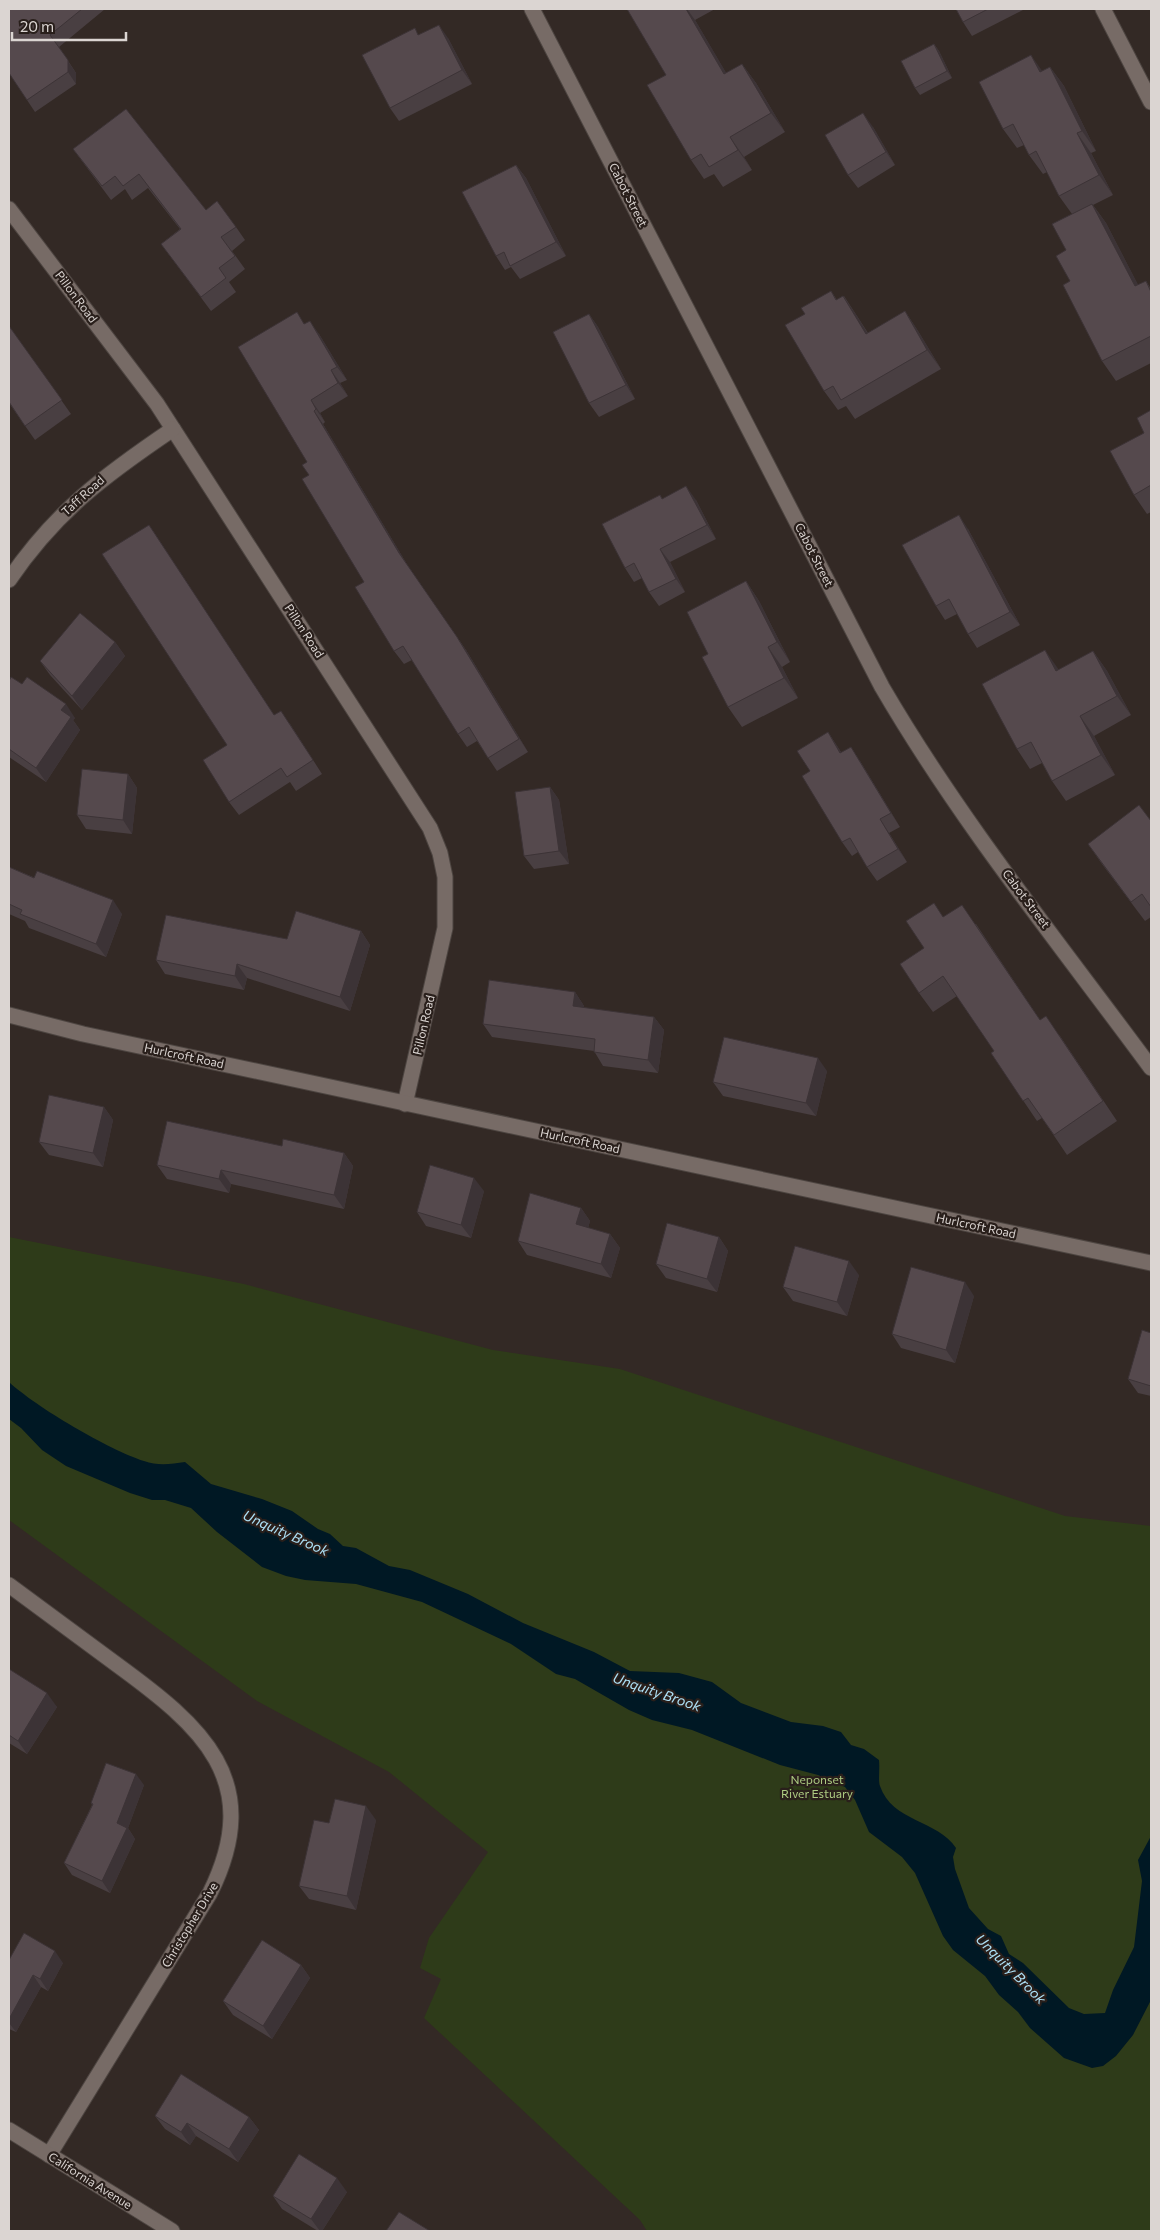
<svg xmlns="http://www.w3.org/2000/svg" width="1160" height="2240" font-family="Commissioner,sans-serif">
  <rect width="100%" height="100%" fill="#332925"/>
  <path fill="#2e3b19" d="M 9,1237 L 244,1284 L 493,1350 L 620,1369 L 1065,1516 L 1151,1526 L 1151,2231 L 647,2231 L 640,2220 L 424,2018 L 441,1979 L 420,1968 L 429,1938 L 488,1852 L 389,1772 L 257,1701 L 9,1520 Z"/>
  <path fill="#001824" d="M 9,1382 C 36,1407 109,1450 144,1461 C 158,1466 171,1464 185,1462 L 211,1484 L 262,1499 L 292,1511 L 318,1529 L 330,1534 L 343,1546 L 356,1548 L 389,1566 L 410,1570 L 468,1594 L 523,1623 L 594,1652 L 630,1671 L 679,1673 L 712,1682 L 741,1703 L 791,1722 L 823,1726 L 841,1732 L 851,1745 L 864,1749 L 879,1760 C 880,1768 878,1781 880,1786 C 892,1822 938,1820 956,1848 L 953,1857 L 955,1869 L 969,1908 L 988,1929 L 1001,1936 L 1009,1954 L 1023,1963 L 1069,2008 L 1084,2014 L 1105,2013 L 1113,1990 L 1134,1947 L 1142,1881 L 1138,1860 L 1151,1836 L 1151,2000 L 1133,2035 L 1116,2056 L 1103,2066 L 1092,2068 L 1064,2058 L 1030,2028 L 1018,2012 L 999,1995 L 985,1976 L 953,1950 L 943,1936 L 915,1873 L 902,1857 L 869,1832 L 855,1800 L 845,1787 L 818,1775 L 780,1765 L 692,1730 L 652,1720 L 629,1710 L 575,1679 L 556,1674 L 511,1644 L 422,1602 L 356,1584 L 305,1580 L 286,1576 L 262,1567 L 217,1532 L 191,1508 L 165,1500 L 152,1500 L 130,1493 L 66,1466 L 42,1450 L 21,1428 L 9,1419 Z"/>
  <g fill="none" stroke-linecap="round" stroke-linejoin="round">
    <g stroke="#4d4541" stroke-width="17">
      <g id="minor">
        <path d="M 532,9 L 882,687 C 960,821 1059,943 1151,1068"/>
        <path d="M 1103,9 L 1151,102"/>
        <path d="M 9,209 L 157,404 L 430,828 L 440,853 L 445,877 L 445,928 L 405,1104"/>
        <path d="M 9,580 C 56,511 105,475 173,429"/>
        <path d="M 9,1015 L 83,1034 L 1151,1263"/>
        <path d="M 9,1585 C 44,1611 80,1637 116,1664 C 201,1726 266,1780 210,1893 L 49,2155"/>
        <path d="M 9,2130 L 172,2231"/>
      </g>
    </g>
    <use href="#minor" stroke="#776b66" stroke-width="15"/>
  </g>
  <g fill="#493f42">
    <path d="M 9,9 L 105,9 L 59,47 L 76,73 L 76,84 L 35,112 L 9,73 Z"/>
    <path d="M 627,9 L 715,9 L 695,20 L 726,73 L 742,64 L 756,83 L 785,132 L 744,157 L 752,170 L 723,187 L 714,174 L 704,179 L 691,160 L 666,75 Z"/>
    <path d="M 956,9 L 1022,9 L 1023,10 L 972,36 L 963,22 Z"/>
    <path d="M 448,38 L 472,84 L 399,121 L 390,108 Z"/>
    <path d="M 934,44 L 939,51 L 952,78 L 920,95 L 915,88 Z"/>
    <path d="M 1050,67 L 1064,86 L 1096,151 L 1091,153 L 1113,195 L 1093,205 L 1106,223 L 1138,285 L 1146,281 L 1151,289 L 1151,363 L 1116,381 L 1102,361 L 1070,281 L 1066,250 L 1072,214 L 1059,196 L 1047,172 L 1043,174 L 1029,155 L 1024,145 L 1017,148 L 1003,129 L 1042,71 Z"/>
    <path d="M 126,109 L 206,210 L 236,227 L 245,240 L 232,251 L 245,269 L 229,282 L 236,292 L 211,311 L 161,244 L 180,229 L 148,188 L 132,200 L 125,189 L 111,200 L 73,149 Z"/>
    <path d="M 873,127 L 895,165 L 858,188 L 848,175 Z"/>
    <path d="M 516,165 L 526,178 L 566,256 L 520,279 L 511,267 L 505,270 L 496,256 Z"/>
    <path d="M 831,291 L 837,300 L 844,296 L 857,316 L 868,333 L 905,311 L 918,331 L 941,369 L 855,419 L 846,406 L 838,410 L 824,391 Z"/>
    <path d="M 589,314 L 598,327 L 635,399 L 599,417 L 589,403 Z"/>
    <path d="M 305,324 L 319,334 L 347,380 L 340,383 L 348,396 L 320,413 L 325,422 L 323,424 L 408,566 L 466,650 L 528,752 L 497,771 L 477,741 L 467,747 L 458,734 L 412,660 L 404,664 L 394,651 L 364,582 L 309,475 Z"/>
    <path d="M 9,326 L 71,414 L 35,440 L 9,403 Z"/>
    <path d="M 1151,410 L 1151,512 L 1147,514 L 1134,495 L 1144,433 Z"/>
    <path d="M 660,495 L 662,499 L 696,500 L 716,539 L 670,562 L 685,592 L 659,606 L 649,592 L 642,578 L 634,582 L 625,568 Z"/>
    <path d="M 149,525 L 274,715 L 290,724 L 322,774 L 296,791 L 290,782 L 239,815 L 229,802 L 227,745 Z"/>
    <path d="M 968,529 L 1020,625 L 977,648 L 968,634 L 957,614 L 945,620 L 936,606 Z"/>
    <path d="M 746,581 L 759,601 L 790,662 L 782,667 L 798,698 L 742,727 L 728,707 L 708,654 Z"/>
    <path d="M 115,642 L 125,656 L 82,710 L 50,675 L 40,661 Z"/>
    <path d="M 1093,651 L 1107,671 L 1131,715 L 1094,736 L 1115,775 L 1066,801 L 1052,781 L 1042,763 L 1030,769 L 1017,749 L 1059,670 Z"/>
    <path d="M 9,681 L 75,718 L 73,720 L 80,730 L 46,782 L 9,757 Z"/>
    <path d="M 828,732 L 841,752 L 860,761 L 900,827 L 889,833 L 907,862 L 877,881 L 867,867 L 858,852 L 852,856 L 842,842 L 810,771 Z"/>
    <path d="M 128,774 L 137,788 L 132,834 L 86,829 L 77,815 Z"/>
    <path d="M 550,787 L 559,800 L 569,864 L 534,869 L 524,856 Z"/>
    <path d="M 1151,821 L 1151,917 L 1145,921 L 1102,864 L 1088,844 Z"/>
    <path d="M 9,867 L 122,914 L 106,957 L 29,928 L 25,921 L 9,914 Z"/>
    <path d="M 943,917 L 976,924 L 1040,1020 L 1060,1036 L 1117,1121 L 1067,1155 L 1042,1118 L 1037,1121 L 991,1053 L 994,1051 L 957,996 L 933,1012 L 919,993 L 924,948 Z"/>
    <path d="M 361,931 L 370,945 L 350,1011 L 247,978 L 244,990 L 165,974 L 156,960 L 287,939 Z"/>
    <path d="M 575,992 L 584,1006 L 584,1008 L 654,1017 L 664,1030 L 658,1073 L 603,1066 L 594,1051 L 492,1037 L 483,1024 Z"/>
    <path d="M 827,1071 L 816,1116 L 723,1096 L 713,1082 Z"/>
    <path d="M 104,1107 L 113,1120 L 103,1167 L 49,1155 L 39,1142 Z"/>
    <path d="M 344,1153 L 353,1166 L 344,1209 L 231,1184 L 229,1193 L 167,1179 L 157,1165 Z"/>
    <path d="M 484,1191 L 471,1238 L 426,1226 L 417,1212 Z"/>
    <path d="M 581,1208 L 590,1221 L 588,1228 L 610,1234 L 620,1248 L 611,1278 L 527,1255 L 518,1241 Z"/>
    <path d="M 719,1237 L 728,1251 L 717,1292 L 666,1278 L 656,1264 Z"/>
    <path d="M 859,1275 L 847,1316 L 793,1301 L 783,1287 Z"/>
    <path d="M 974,1296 L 955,1363 L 901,1348 L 892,1334 Z"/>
    <path d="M 1151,1333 L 1151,1396 L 1138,1393 L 1128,1379 Z"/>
    <path d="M 9,1669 L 57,1707 L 27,1754 L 9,1743 Z"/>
    <path d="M 144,1785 L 128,1828 L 135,1839 L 110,1893 L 72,1875 L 64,1863 L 92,1805 L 91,1803 Z"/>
    <path d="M 376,1820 L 356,1910 L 309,1899 L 299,1886 L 329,1823 Z"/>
    <path d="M 9,1960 L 63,1963 L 48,1991 L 41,1987 L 16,2032 L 9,2029 Z"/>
    <path d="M 301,1965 L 310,1978 L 272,2039 L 233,2015 L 223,2001 Z"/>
    <path d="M 155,2116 L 249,2117 L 259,2130 L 238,2162 L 196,2136 L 190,2145 L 165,2129 Z"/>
    <path d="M 347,2192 L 322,2231 L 318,2231 L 282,2209 L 273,2196 Z"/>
  </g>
  <g fill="#3c3336">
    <path d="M 686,9 L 687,9 L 695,20 L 738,93 L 724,74 Z"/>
    <path d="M 439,25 L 448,38 L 472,84 L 462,70 Z"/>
    <path d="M 50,35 L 76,73 L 76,84 L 68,72 Z"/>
    <path d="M 934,44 L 939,51 L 952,78 L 947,71 Z"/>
    <path d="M 1031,55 L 1045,75 L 1040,72 Z"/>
    <path d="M 742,64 L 756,83 L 785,132 L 771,113 Z"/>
    <path d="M 1050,67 L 1064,86 L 1096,151 L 1082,131 Z"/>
    <path d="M 863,113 L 873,127 L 895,165 L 886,152 Z"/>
    <path d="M 1077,133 L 1091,153 L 1113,195 L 1099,175 Z"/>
    <path d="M 730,137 L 744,157 L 752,170 L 738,150 Z"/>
    <path d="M 516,165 L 526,178 L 566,256 L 556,242 Z"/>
    <path d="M 1092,204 L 1106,223 L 1149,306 L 1135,286 Z"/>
    <path d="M 843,296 L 857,316 L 880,354 L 866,334 Z"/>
    <path d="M 905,311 L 918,331 L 941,369 L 927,350 Z"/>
    <path d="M 589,314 L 598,327 L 635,399 L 626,385 Z"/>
    <path d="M 310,321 L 319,334 L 347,380 L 337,367 Z"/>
    <path d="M 331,370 L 340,383 L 348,396 L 338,383 Z"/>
    <path d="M 311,400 L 320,413 L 325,422 L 316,409 Z"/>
    <path d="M 314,411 L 323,424 L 408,566 L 466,650 L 528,752 L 399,553 Z"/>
    <path d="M 686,486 L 696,500 L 716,539 L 707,525 Z"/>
    <path d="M 959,515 L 968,529 L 1020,625 L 1010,612 Z"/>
    <path d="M 149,525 L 158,538 L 283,729 L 274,715 Z"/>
    <path d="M 660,549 L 670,562 L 685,592 L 676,579 Z"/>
    <path d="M 746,581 L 759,601 L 790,662 L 777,642 Z"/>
    <path d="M 115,642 L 125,656 L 82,710 L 72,696 Z"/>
    <path d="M 768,647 L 782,667 L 798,698 L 784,678 Z"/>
    <path d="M 1045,650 L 1059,670 L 1056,671 Z"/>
    <path d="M 1093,651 L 1107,671 L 1131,715 L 1117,696 Z"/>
    <path d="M 66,704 L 75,718 L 73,720 L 80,730 L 46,782 L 36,768 L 61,710 Z"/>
    <path d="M 1080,716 L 1094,736 L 1115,775 L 1101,755 Z"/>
    <path d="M 828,732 L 837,746 L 850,767 L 840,753 Z"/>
    <path d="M 851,747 L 860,761 L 900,827 L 891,813 Z"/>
    <path d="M 128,774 L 137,788 L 132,834 L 123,820 Z"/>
    <path d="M 550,787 L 559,800 L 569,864 L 559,851 Z"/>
    <path d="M 880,819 L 889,833 L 907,862 L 898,849 Z"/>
    <path d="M 113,900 L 122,914 L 106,957 L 96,944 Z"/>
    <path d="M 361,931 L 370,945 L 350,1011 L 340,997 Z"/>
    <path d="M 237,964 L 247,978 L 244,990 L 235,976 Z"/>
    <path d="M 575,992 L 584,1006 L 583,1020 L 573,1006 Z"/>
    <path d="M 654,1017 L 664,1030 L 658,1073 L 648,1060 Z"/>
    <path d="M 818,1058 L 827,1071 L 816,1116 L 806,1103 Z"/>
    <path d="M 104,1107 L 113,1120 L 103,1167 L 93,1153 Z"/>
    <path d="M 344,1153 L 353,1166 L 344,1209 L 334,1195 Z"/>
    <path d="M 221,1170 L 231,1184 L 229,1193 L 219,1179 Z"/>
    <path d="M 474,1178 L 484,1191 L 471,1238 L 461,1225 Z"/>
    <path d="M 581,1208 L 590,1221 L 585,1238 L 576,1224 Z"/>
    <path d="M 610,1234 L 620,1248 L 611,1278 L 601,1264 Z"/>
    <path d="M 719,1237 L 728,1251 L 717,1292 L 707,1279 Z"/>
    <path d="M 849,1261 L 859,1275 L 847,1316 L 837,1302 Z"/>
    <path d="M 965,1282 L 974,1296 L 955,1363 L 946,1350 Z"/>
    <path d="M 47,1693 L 57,1707 L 27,1754 L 18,1741 Z"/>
    <path d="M 136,1774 L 144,1785 L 128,1828 L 135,1839 L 110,1893 L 102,1881 L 117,1823 Z"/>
    <path d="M 366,1806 L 376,1820 L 356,1910 L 347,1896 Z"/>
    <path d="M 55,1951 L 63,1963 L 48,1991 L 40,1979 Z"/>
    <path d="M 301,1965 L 310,1978 L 272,2039 L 263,2026 Z"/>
    <path d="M 33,1975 L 41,1987 L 16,2032 L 9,2023 L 9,2019 Z"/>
    <path d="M 249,2117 L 259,2130 L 238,2162 L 229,2149 Z"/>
    <path d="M 187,2123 L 196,2136 L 190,2145 L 181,2132 Z"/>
    <path d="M 337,2178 L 347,2192 L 322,2231 L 320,2231 L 311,2219 Z"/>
  </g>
  <g fill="#55494d" stroke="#3c3336">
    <path d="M 9,9 L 82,9 L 50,35 L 68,60 L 68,72 L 27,100 L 9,73 Z"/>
    <path d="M 627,9 L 686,9 L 724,74 L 742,64 L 771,113 L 730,137 L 738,150 L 709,167 L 701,154 L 691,160 L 647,85 L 666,75 Z"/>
    <path d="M 956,9 L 988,9 L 963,22 Z"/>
    <path d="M 439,25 L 462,70 L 390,108 L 362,55 L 415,28 L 418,35 Z"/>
    <path d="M 934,44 L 947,71 L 915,88 L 901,61 Z"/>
    <path d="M 1031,55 L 1040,72 L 1050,67 L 1082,131 L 1077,133 L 1099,175 L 1059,196 L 1036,151 L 1029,155 L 1013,124 L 1003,129 L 979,82 Z"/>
    <path d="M 126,109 L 206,210 L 217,201 L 236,227 L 221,237 L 235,256 L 219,268 L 226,278 L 201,297 L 161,244 L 181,229 L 139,174 L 123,186 L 115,176 L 102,186 L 73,149 Z"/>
    <path d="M 863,113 L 886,152 L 848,175 L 825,135 Z"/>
    <path d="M 516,165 L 556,242 L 510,266 L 504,252 L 496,256 L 462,192 Z"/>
    <path d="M 1092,204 L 1135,286 L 1146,281 L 1151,292 L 1151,336 L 1102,361 L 1063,285 L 1070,281 L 1056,256 L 1066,250 L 1052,224 Z"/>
    <path d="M 831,291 L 836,300 L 843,296 L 866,334 L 905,311 L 927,350 L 841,400 L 833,386 L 824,391 L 785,325 L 805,314 L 801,308 Z"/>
    <path d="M 297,312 L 304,324 L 310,321 L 337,367 L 331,370 L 338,383 L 311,400 L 316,409 L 314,411 L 399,553 L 457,637 L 519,739 L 488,758 L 469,727 L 458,734 L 403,646 L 394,651 L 355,587 L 364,582 L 302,479 L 309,475 L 302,465 L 307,462 L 238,347 Z"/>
    <path d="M 589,314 L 626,385 L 589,403 L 553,332 Z"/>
    <path d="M 9,326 L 62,400 L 25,426 L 9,402 Z"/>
    <path d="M 1151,410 L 1151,485 L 1134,495 L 1110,451 L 1144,433 L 1137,418 Z"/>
    <path d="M 686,486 L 707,525 L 660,549 L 676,579 L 649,592 L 634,563 L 625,568 L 602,524 L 660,495 L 662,499 Z"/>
    <path d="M 959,515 L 1010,612 L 968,634 L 949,599 L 936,606 L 902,545 Z"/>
    <path d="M 149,525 L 274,715 L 281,711 L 313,760 L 287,777 L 281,768 L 229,802 L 203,760 L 227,745 L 102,554 Z"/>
    <path d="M 746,581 L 777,642 L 768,647 L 784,678 L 728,707 L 702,657 L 708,654 L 687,612 Z"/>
    <path d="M 80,613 L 115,642 L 72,696 L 40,661 Z"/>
    <path d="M 1045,650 L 1056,671 L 1093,651 L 1117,696 L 1080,716 L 1101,755 L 1052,781 L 1031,742 L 1017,749 L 982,684 Z"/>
    <path d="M 11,677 L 22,684 L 27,677 L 66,704 L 61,710 L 71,717 L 36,768 L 9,749 L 9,681 Z"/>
    <path d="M 828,732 L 840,753 L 851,747 L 891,813 L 880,819 L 898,849 L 867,867 L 850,838 L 842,842 L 802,776 L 810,771 L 797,751 Z"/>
    <path d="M 82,769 L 128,774 L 123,820 L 77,815 Z"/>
    <path d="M 550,787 L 559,851 L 524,856 L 515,792 Z"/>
    <path d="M 1139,805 L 1151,821 L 1151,907 L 1142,894 L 1131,902 L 1088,844 Z"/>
    <path d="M 9,867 L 34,878 L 37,871 L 113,900 L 96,944 L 20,914 L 22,910 L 9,904 Z"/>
    <path d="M 934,903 L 943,917 L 962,905 L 1040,1020 L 1046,1016 L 1103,1101 L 1054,1135 L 1028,1098 L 1023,1101 L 991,1053 L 994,1051 L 943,976 L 919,993 L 900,964 L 924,948 L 906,921 Z"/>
    <path d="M 296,911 L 361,931 L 340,997 L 237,964 L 235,976 L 156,960 L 166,915 L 287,939 Z"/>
    <path d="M 489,980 L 575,992 L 573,1006 L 654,1017 L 648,1060 L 594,1052 L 595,1039 L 483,1024 Z"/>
    <path d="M 724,1037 L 818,1058 L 806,1103 L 713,1082 Z"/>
    <path d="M 49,1095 L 104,1107 L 93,1153 L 39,1142 Z"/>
    <path d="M 167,1121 L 282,1146 L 283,1139 L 344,1153 L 334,1195 L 221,1170 L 219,1179 L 157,1165 Z"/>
    <path d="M 430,1165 L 474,1178 L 461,1225 L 417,1212 Z"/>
    <path d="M 530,1193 L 581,1208 L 576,1224 L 610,1234 L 601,1264 L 518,1241 Z"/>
    <path d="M 667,1223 L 719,1237 L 707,1279 L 656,1264 Z"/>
    <path d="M 795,1246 L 849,1261 L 837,1302 L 783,1287 Z"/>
    <path d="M 911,1267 L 965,1282 L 946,1350 L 892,1334 Z"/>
    <path d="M 1142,1330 L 1151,1333 L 1151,1386 L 1128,1379 Z"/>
    <path d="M 9,1669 L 47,1693 L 18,1741 L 9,1735 Z"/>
    <path d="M 106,1763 L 136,1774 L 117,1823 L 127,1828 L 102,1881 L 64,1863 L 93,1804 L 91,1803 Z"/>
    <path d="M 335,1799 L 366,1806 L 347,1896 L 299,1886 L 314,1820 L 329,1823 Z"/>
    <path d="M 24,1933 L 55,1951 L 40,1979 L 33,1975 L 9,2019 L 9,1960 Z"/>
    <path d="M 262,1940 L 301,1965 L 263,2026 L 223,2001 Z"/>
    <path d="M 181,2074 L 249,2117 L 229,2149 L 187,2123 L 181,2132 L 155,2116 Z"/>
    <path d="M 299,2154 L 337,2178 L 311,2219 L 273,2196 Z"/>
    <path d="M 399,2212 L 430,2231 L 386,2231 Z"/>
  </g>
  <g text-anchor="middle" stroke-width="4.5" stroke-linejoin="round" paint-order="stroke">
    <g font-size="12" fill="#dbd5d2" stroke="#291f1b">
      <text transform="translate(628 195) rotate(63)" y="4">Cabot Street</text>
      <text transform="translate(76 297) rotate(53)" y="4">Pillon Road</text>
      <text transform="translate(83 496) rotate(-42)" y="4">Taff Road</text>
      <text transform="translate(814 555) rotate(63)" y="4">Cabot Street</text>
      <text transform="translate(304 631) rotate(57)" y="4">Pillon Road</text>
      <text transform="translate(1026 899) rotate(53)" y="4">Cabot Street</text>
      <text transform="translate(424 1025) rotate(-77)" y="4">Pillon Road</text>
      <text transform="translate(184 1056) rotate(12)" y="4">Hurlcroft Road</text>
      <text transform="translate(580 1141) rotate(12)" y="4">Hurlcroft Road</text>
      <text transform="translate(976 1226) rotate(12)" y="4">Hurlcroft Road</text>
      <text transform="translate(190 1925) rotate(-59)" y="4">Christopher Drive</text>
      <text transform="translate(90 2181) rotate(32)" y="4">California Avenue</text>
    </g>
    <g font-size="12" fill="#adcb82" stroke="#291f1b">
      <text x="817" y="1784">Neponset<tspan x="817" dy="14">River Estuary</tspan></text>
    </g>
    <g font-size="14" font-style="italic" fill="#ade0f6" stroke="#291f1b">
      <text transform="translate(286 1533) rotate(24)" y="5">Unquity Brook</text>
      <text transform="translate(657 1692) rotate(19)" y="5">Unquity Brook</text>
      <text transform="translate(1011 1969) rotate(45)" y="5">Unquity Brook</text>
    </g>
  </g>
  <rect width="1160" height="2240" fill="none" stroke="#dbd5d2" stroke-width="20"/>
  <path d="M12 32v8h114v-8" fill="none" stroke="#dbd5d2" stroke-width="2.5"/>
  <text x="20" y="32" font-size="15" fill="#dbd5d2" stroke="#291f1b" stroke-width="4" paint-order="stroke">20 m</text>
</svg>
